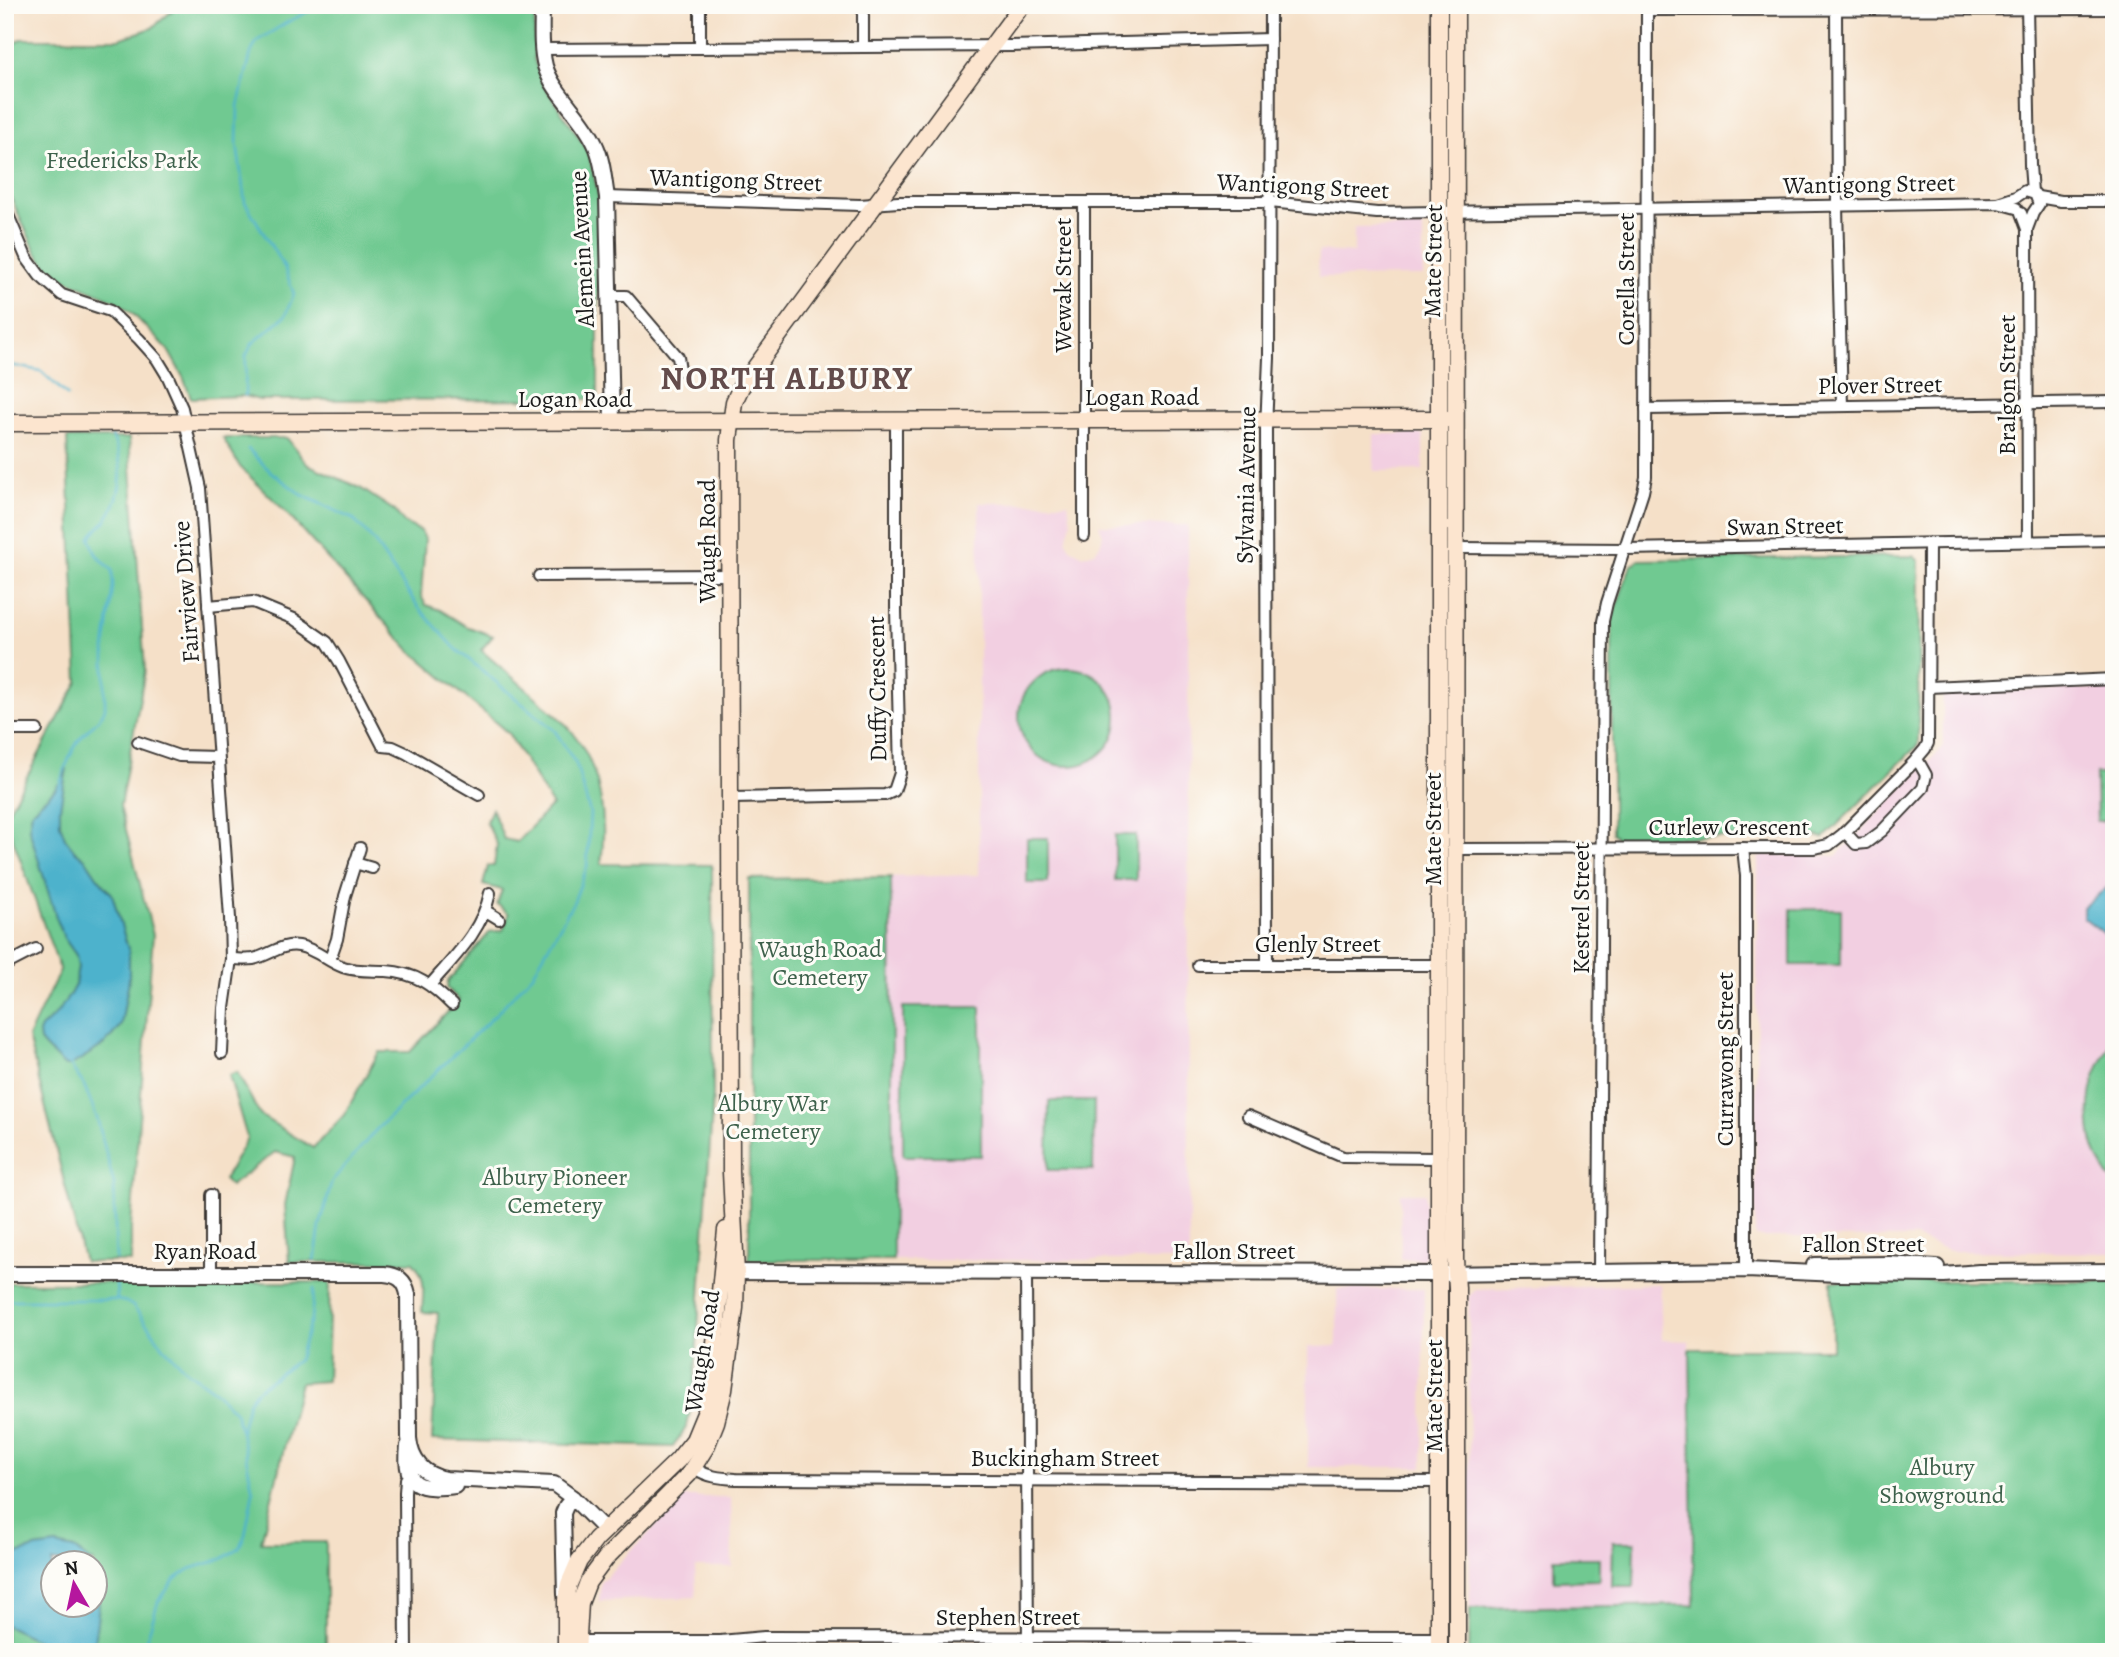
<svg xmlns="http://www.w3.org/2000/svg" width="2119" height="1657" font-family="Alegreya,serif">
  <rect width="100%" height="100%" fill="#fdfcf7"/>
  <filter id="ink" filterUnits="userSpaceOnUse"><feTurbulence type="fractalNoise" baseFrequency=".0143" numOctaves="2"/><feDisplacementMap in="SourceGraphic" scale="14" xChannelSelector="R" yChannelSelector="G"/><feConvolveMatrix kernelMatrix="1 2 1 2 8 2 1 2 1" color-interpolation-filters="sRGB"/></filter>
  <filter id="wash" filterUnits="userSpaceOnUse"><feTurbulence type="fractalNoise" baseFrequency=".00686" numOctaves="4" result="noise"/><feDisplacementMap in="SourceGraphic" scale="28" xChannelSelector="R" yChannelSelector="G"/><feGaussianBlur stdDeviation="1.57" result="paint"/><feColorMatrix in="noise" values="0 0 0 0 0 0 0 0 0 0 0 0 0 0 0 0 0 1.4 0 .05"/><feComposite in="paint" operator="in"/></filter>
  <g filter="url(#wash)">
    <rect width="100%" height="100%" fill="#f5e0c8"/>
    <g fill="#f2cfe1">
      <path d="M 1423,227 L 1423,276 L 1318,277 L 1319,251 L 1354,253 L 1354,228 Z"/>
      <path d="M 1374,434 L 1423,434 L 1423,470 L 1374,471 Z"/>
      <path d="M 979,503 L 1068,503 L 1071,522 L 1066,541 L 1070,548 L 1084,555 L 1095,552 L 1100,545 L 1103,535 L 1099,525 L 1188,525 L 1189,1260 L 893,1260 L 891,877 L 979,875 Z"/>
      <path d="M 2114,688 L 2114,1253 L 1951,1251 L 1915,1238 L 1755,1237 L 1758,858 L 1766,854 L 1836,856 L 1943,747 L 1943,692 Z"/>
      <path d="M 1400,1193 L 1425,1193 L 1425,1256 L 1423,1259 L 1401,1259 Z"/>
      <path d="M 1660,1284 L 1662,1340 L 1689,1341 L 1694,1605 L 1470,1608 L 1469,1297 L 1475,1289 Z"/>
      <path d="M 1337,1289 L 1424,1289 L 1423,1467 L 1308,1467 L 1308,1347 L 1337,1346 Z"/>
      <path d="M 684,1497 L 731,1497 L 732,1567 L 695,1567 L 696,1597 L 599,1601 L 601,1582 Z"/>
    </g>
    <g fill="#6fc991" stroke="#467256" stroke-width="2" fill-rule="evenodd">
      <path d="M 179,5 L 535,5 L 534,59 L 543,84 L 588,151 L 598,194 L 598,399 L 259,400 L 245,396 L 191,398 L 183,377 L 168,350 L 133,314 L 116,301 L 64,279 L 46,265 L 36,252 L 5,185 L 5,50 L 21,39 L 119,39 L 152,28 Z"/>
      <path d="M 67,438 L 129,438 L 145,671 L 120,806 L 153,935 L 131,1227 L 131,1262 L 84,1262 L 28,1037 L 60,970 L 5,817 L 78,682 Z"/>
      <path d="M 223,438 L 287,438 L 307,464 L 360,488 L 395,511 L 404,523 L 421,531 L 425,539 L 421,596 L 426,605 L 440,610 L 466,626 L 493,636 L 481,650 C 500,667 520,683 539,700 C 551,711 564,721 574,734 C 602,771 607,820 601,864 L 712,865 L 713,1095 L 694,1391 L 687,1426 L 673,1447 L 432,1440 L 438,1313 L 422,1312 C 423,1293 427,1277 413,1262 L 289,1262 L 285,1205 L 295,1157 L 275,1152 L 230,1186 L 224,1180 L 247,1138 L 229,1075 L 237,1072 L 260,1115 L 313,1148 L 344,1115 L 379,1052 L 410,1052 L 459,1000 L 447,988 L 448,981 L 490,932 L 503,930 L 509,914 L 497,904 L 502,890 L 483,885 L 488,866 L 494,866 L 497,844 L 486,822 L 492,809 L 504,839 L 517,842 L 552,805 L 508,733 L 409,649 L 282,508 L 240,467 Z"/>
      <path d="M 1913,556 L 1919,561 L 1918,745 L 1824,838 L 1816,836 L 1618,839 L 1612,833 L 1612,619 L 1631,565 L 1639,560 Z"/>
      <circle cx="1068" cy="717" r="49"/>
      <path d="M 2096,774 L 2114,774 L 2114,821 L 2097,821 Z"/>
      <rect x="1115" y="835" width="21" height="45"/>
      <rect x="1027" y="838" width="21" height="45"/>
      <path d="M 891,877 L 893,1260 L 749,1260 L 749,879 Z"/>
      <rect x="1791" y="909" width="50" height="56"/>
      <rect x="903" y="1007" width="78" height="149"/>
      <path d="M 2114,1040 L 2114,1183 C 2079,1143 2084,1080 2114,1040 Z"/>
      <path d="M 1049,1101 L 1094,1101 L 1093,1170 L 1048,1170 Z"/>
      <path d="M 1832,1281 L 2114,1281 L 2114,1652 L 1469,1652 L 1470,1608 L 1694,1605 L 1690,1349 L 1832,1349 Z"/>
      <path d="M 330,1282 L 327,1381 L 300,1383 L 261,1542 L 326,1542 L 326,1652 L 5,1652 L 5,1283 ZM 52,1562 L 94,1562 L 94,1604 L 52,1604 Z"/>
      <path d="M 1613,1542 L 1635,1542 L 1634,1586 L 1612,1586 Z"/>
      <path d="M 1554,1558 L 1599,1558 L 1599,1580 L 1554,1581 Z"/>
    </g>
    <g fill="#4db2cc" stroke="#346774" stroke-width="2">
      <path d="M 67,768 L 60,808 L 60,824 L 65,838 L 75,851 L 86,860 L 98,878 L 112,894 L 129,952 L 129,980 L 121,1025 L 105,1044 L 70,1066 L 65,1066 L 45,1047 L 40,1041 L 39,1033 L 41,1028 L 56,1014 L 69,996 L 75,985 L 78,967 L 76,955 L 64,938 L 56,917 L 29,829 L 32,811 C 48,794 58,792 67,768 Z"/>
      <path d="M 2114,882 L 2114,941 L 2083,917 L 2083,907 Z"/>
      <path d="M 56,1545 L 74,1549 L 92,1562 L 52,1562 L 52,1604 L 94,1604 L 95,1567 C 104,1595 96,1623 93,1652 L 44,1652 L 37,1640 L 5,1625 L 5,1558 L 35,1548 Z"/>
    </g>
    <g fill="none" stroke-linecap="round" stroke-linejoin="round">
      <g stroke="#4db2cc" stroke-width="2.5">
        <path d="M 5,364 L 41,371 L 68,396"/>
        <path d="M 245,396 L 246,356 L 252,344 L 285,316 L 294,294 L 285,269 L 245,202 L 237,144 L 238,106 L 251,53 L 257,41 L 286,23 L 321,5"/>
        <path d="M 248,449 L 271,472 L 302,495 L 353,519 L 373,540 L 418,607 L 455,648 L 555,731 L 576,764 L 590,813 L 587,867 L 574,901 L 533,974 L 496,1014 L 375,1131 L 332,1181 L 320,1226 L 315,1261"/>
        <path d="M 59,787 C 63,773 71,752 79,740 C 87,729 99,722 105,709 L 105,649 L 113,586 L 112,570 L 96,554 L 90,538 C 95,531 103,525 108,517 C 124,492 124,462 112,436"/>
        <path d="M 70,1065 L 84,1085 L 97,1118 L 106,1153 L 114,1184 L 116,1260"/>
        <path d="M 116,1281 L 117,1300 L 126,1302 L 133,1306 L 163,1346 L 187,1371 L 215,1391 L 235,1412 L 240,1429"/>
        <path d="M 5,1300 L 117,1300"/>
        <path d="M 143,1652 L 158,1602 L 174,1580 L 190,1569 L 222,1559 L 239,1548 L 245,1535 L 253,1492 L 241,1432 L 248,1402 L 257,1390 L 298,1360 L 311,1319 L 314,1289"/>
      </g>
    </g>
  </g>
  <g filter="url(#ink)">
    <g fill="none" stroke-linecap="round" stroke-linejoin="round">
      <g stroke="#3d3936" stroke-width="14">
        <g id="minor">
          <path d="M 700,5 L 700,47"/>
          <path d="M 863,5 L 863,47"/>
          <path d="M 2027,5 L 2030,165 L 2032,192"/>
          <path d="M 1647,10 L 2114,9"/>
          <path d="M 1836,10 L 1837,206 L 1842,406"/>
          <path d="M 542,49 L 1011,46 L 1270,39"/>
          <path d="M 607,197 L 860,205 L 898,202 L 1270,202 L 1377,213 L 1998,203 L 2016,208"/>
          <path d="M 2038,197 L 2061,201 L 2114,201"/>
          <path d="M 1998,203 L 2016,197 L 2025,191 L 2035,194 L 2039,204 L 2033,213 L 2027,229"/>
          <path d="M 5,208 L 26,257 L 40,276 L 62,295 L 110,311 L 139,339 L 157,359 L 168,377 L 182,408 L 200,488 L 230,918 L 231,959 L 224,1008 L 222,1053"/>
          <path d="M 2021,213 L 2027,229 L 2028,541"/>
          <path d="M 609,296 L 626,296 L 678,357 L 680,370"/>
          <path d="M 1646,409 L 2114,402"/>
          <path d="M 1084,536 L 1084,202"/>
          <path d="M 1456,548 L 1626,549 L 2114,540"/>
          <path d="M 539,576 L 730,575"/>
          <path d="M 208,606 L 253,602 L 294,619 L 327,642 L 339,661 L 383,746 L 393,747 L 406,753 L 479,795"/>
          <path d="M 1929,687 L 2114,679"/>
          <path d="M 5,730 L 37,730"/>
          <path d="M 138,742 L 179,756 L 218,757"/>
          <path d="M 730,798 L 885,795 L 894,791 L 900,773 L 896,610 L 896,420"/>
          <path d="M 1845,832 L 1856,844 L 1866,843 L 1882,831 L 1923,788 L 1926,775 L 1917,759"/>
          <path d="M 1743,848 L 1746,876 L 1746,1270"/>
          <path d="M 1455,849 L 1813,848 L 1829,845 L 1843,834 L 1914,762 L 1925,749 L 1928,743 L 1929,545"/>
          <path d="M 355,863 L 372,868"/>
          <path d="M 486,911 L 499,919"/>
          <path d="M 231,959 C 238,959 246,960 253,959 C 269,956 281,943 299,946 C 316,949 328,962 343,967 C 358,972 371,970 386,971 C 416,973 432,985 452,1005"/>
          <path d="M 330,959 L 337,939 L 345,896 L 360,848"/>
          <path d="M 5,965 L 36,949"/>
          <path d="M 1198,965 L 1439,965"/>
          <path d="M 1267,965 L 1266,428 L 1269,358 L 1270,5"/>
          <path d="M 431,984 C 455,956 482,931 490,893"/>
          <path d="M 1248,1116 L 1343,1157 L 1438,1158"/>
          <path d="M 1599,1271 L 1603,621 L 1607,603 L 1643,492 L 1646,477 L 1647,10 L 1646,5"/>
          <path d="M 211,1274 L 211,1195"/>
          <path d="M 1026,1274 L 1028,1652"/>
          <path d="M 694,1468 C 708,1477 720,1478 736,1479 L 1439,1482"/>
          <path d="M 577,1641 L 720,1641 L 764,1637 L 1439,1638"/>
          <path d="M 406,1652 L 405,1492 L 406,1479 L 412,1472"/>
        </g>
      </g>
      <g stroke="#3d3936" stroke-width="18">
        <g id="tertiary">
          <path d="M 542,5 C 542,25 540,47 545,66 C 554,95 583,116 595,144 C 603,160 604,180 607,197 L 612,421"/>
          <path d="M 1814,1265 L 1889,1264 L 1937,1267"/>
          <path d="M 727,1272 L 1439,1274 L 1746,1270 L 1839,1274 L 1944,1275 L 1979,1272 L 2114,1271"/>
          <path d="M 5,1274 L 384,1274 C 398,1275 405,1280 408,1294 L 409,1438 C 411,1461 423,1475 446,1479 L 554,1484 L 573,1498 L 605,1530"/>
          <path d="M 408,1446 C 403,1488 420,1490 455,1486"/>
          <path d="M 565,1595 L 563,1513 L 566,1506 L 573,1498"/>
        </g>
      </g>
      <g stroke="#3d3936" stroke-width="19">
        <g id="secondary">
          <path d="M 1439,5 L 1439,1652"/>
          <path d="M 1456,5 L 1455,1259 L 1457,1288 L 1457,1652"/>
          <path d="M 5,423 L 1449,419"/>
          <path d="M 566,1652 L 566,1600 L 569,1584 L 579,1561 L 596,1539 L 678,1460 L 694,1440 L 706,1411 L 711,1384 L 726,1230"/>
          <path d="M 577,1652 L 580,1603 L 588,1582 L 606,1558 L 689,1474 L 706,1447 L 716,1422 L 724,1390 L 735,1308 L 736,1273 L 731,1172 L 729,440 L 734,402 L 741,387 L 1022,5"/>
        </g>
      </g>
      <use href="#minor" stroke="#fff" stroke-width="10"/>
      <use href="#tertiary" stroke="#fff" stroke-width="14"/>
      <use href="#secondary" stroke="#fce5cf" stroke-width="16"/>
    </g>
  </g>
  <g text-anchor="middle" stroke-width="6" stroke-linejoin="round" paint-order="stroke">
    <g font-size="24" fill="#3d614b" stroke="#fdfcf7">
      <text x="122" y="168">Fredericks Park</text>
      <text x="820" y="957">Waugh Road<tspan x="820" dy="28">Cemetery</tspan></text>
      <text x="773" y="1111">Albury War<tspan x="773" dy="28">Cemetery</tspan></text>
      <text x="555" y="1185">Albury Pioneer<tspan x="555" dy="28">Cemetery</tspan></text>
      <text x="1942" y="1475">Albury<tspan x="1942" dy="28">Showground</tspan></text>
    </g>
    <g font-size="24" fill="#1c1c1c" stroke="#fdfcf7">
      <text transform="translate(736 180) rotate(2)" y="8">Wantigong Street</text>
      <text transform="translate(1869 184) rotate(-1)" y="8">Wantigong Street</text>
      <text transform="translate(1303 186) rotate(3)" y="8">Wantigong Street</text>
      <text transform="translate(582 249) rotate(-93)" y="8">Alemein Avenue</text>
      <text transform="translate(1433 261) rotate(-89)" y="8">Mate Street</text>
      <text transform="translate(1626 279) rotate(-90)" y="8">Corella Street</text>
      <text transform="translate(1063 285) rotate(-90)" y="8">Wewak Street</text>
      <text transform="translate(1880 385) rotate(-1)" y="8">Plover Street</text>
      <text transform="translate(2007 385) rotate(-90)" y="8">Bralgon Street</text>
      <text x="1142" y="405">Logan Road</text>
      <text x="575" y="407">Logan Road</text>
      <text transform="translate(1246 485) rotate(-89)" y="8">Sylvania Avenue</text>
      <text transform="translate(1785 526) rotate(-1)" y="8">Swan Street</text>
      <text transform="translate(707 541) rotate(-90)" y="8">Waugh Road</text>
      <text transform="translate(186 592) rotate(-94)" y="8">Fairview Drive</text>
      <text transform="translate(877 689) rotate(-91)" y="8">Duffy Crescent</text>
      <text x="1729" y="835">Curlew Crescent</text>
      <text transform="translate(1433 829) rotate(-90)" y="8">Mate Street</text>
      <text transform="translate(1581 908) rotate(-90)" y="8">Kestrel Street</text>
      <text x="1318" y="952">Glenly Street</text>
      <text transform="translate(1725 1059) rotate(-90)" y="8">Currawong Street</text>
      <text x="1863" y="1252">Fallon Street</text>
      <text x="205" y="1259">Ryan Road</text>
      <text x="1234" y="1259">Fallon Street</text>
      <text transform="translate(702 1351) rotate(-81)" y="8">Waugh Road</text>
      <text transform="translate(1434 1396) rotate(-90)" y="8">Mate Street</text>
      <text x="1065" y="1466">Buckingham Street</text>
      <text x="1008" y="1625">Stephen Street</text>
    </g>
    <g font-size="32" font-weight="bold" letter-spacing="2" fill="#634c4b" stroke="#fdfcf7">
      <text x="787" y="389">NORTH ALBURY</text>
    </g>
  </g>
  <rect width="2119" height="1657" fill="none" stroke="#fdfcf7" stroke-width="28"/>
  <g transform="translate(74 1584) rotate(351)"><circle r="33" fill="#fdfcf7" stroke="#a3a29f" stroke-width="2"/>
  <path d="M0-5L12 26L0 18L-12 26Z" fill="#b5179e"/>
  <text y="-10" font-size="19" font-weight="bold" text-anchor="middle" fill="#1c1c1c">N</text>
  </g>
</svg>
